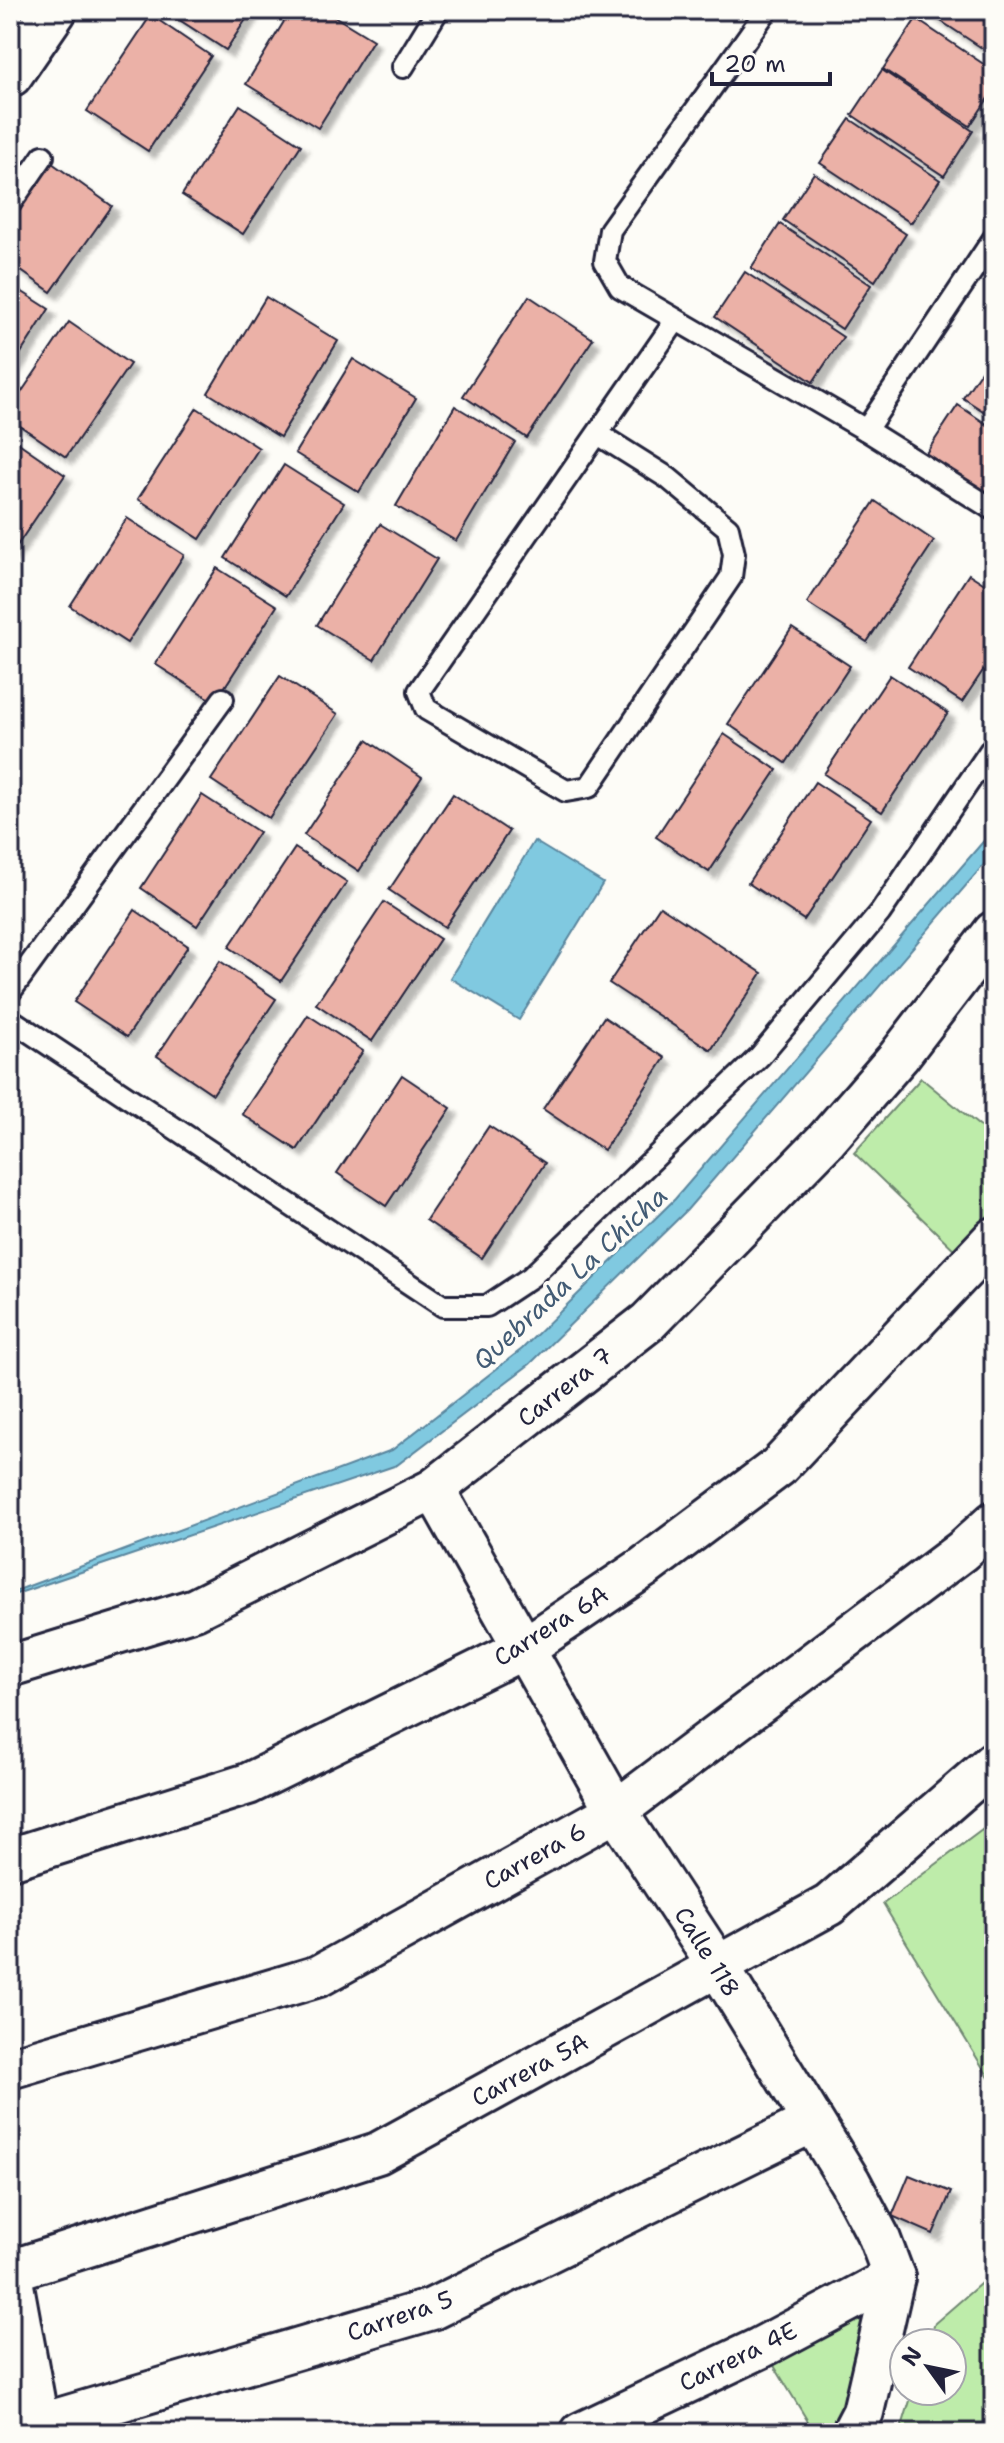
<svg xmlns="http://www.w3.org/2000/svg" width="1004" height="2443" font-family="'Shantell Sans',sans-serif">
  <defs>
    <filter id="shadow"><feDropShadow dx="7" dy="7" stdDeviation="2" flood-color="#0004"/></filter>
  </defs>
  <rect width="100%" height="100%" fill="#fdfcf7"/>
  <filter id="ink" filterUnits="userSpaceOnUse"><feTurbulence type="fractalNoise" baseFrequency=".0125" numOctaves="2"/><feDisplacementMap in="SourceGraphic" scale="16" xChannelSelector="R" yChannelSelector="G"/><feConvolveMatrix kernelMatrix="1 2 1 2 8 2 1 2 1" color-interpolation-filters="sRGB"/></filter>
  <g filter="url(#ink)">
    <g fill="#beecaa" stroke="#708772" stroke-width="2">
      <path d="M 921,1078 L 994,1138 L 994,1278 L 989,1283 L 854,1153 Z"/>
      <path d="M 994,1821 L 994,2086 L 883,1904 Z"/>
      <path d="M 994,2272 L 994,2433 L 900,2433 L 913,2391 L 952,2391 L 952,2343 L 928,2343 L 935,2323 Z"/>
      <path d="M 880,2297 L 853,2433 L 815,2433 L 765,2351 Z"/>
    </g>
    <g fill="#80c9e0" stroke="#5a869e" stroke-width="2">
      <path d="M 994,829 L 994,853 L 687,1210 L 530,1364 L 397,1465 L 10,1596 L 10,1593 L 392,1450 L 522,1349 L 675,1199 Z"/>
      <path d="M 534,841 L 603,883 L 519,1020 L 450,978 Z"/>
    </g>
    <g fill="#ebb1a7" stroke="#22223b" stroke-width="2" filter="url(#shadow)">
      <path d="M 164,10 L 252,10 L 226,50 Z"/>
      <path d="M 291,10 L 324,10 L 373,40 L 318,128 L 246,84 Z"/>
      <path d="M 924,10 L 994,10 L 994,56 Z"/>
      <path d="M 151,15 L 211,56 L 148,151 L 87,111 Z"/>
      <path d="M 916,19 L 994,71 L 994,89 L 970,126 L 883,69 Z"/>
      <path d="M 882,70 L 973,131 L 944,176 L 852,115 Z"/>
      <path d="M 240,105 L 301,145 L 243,234 L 182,195 Z"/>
      <path d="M 850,119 L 940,180 L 911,223 L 820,163 Z"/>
      <path d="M 52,163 L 112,206 L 51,292 L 10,263 L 10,223 Z"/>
      <path d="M 814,173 L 906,234 L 875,281 L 783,220 Z"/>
      <path d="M 780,224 L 871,285 L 842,329 L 751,268 Z"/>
      <path d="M 745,272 L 843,337 L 813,382 L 715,317 Z"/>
      <path d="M 10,284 L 49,309 L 10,370 Z"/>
      <path d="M 529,296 L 593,339 L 527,438 L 463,396 Z"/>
      <path d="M 266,297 L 338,341 L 280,437 L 208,393 Z"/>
      <path d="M 69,322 L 130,364 L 66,457 L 10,419 L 10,409 Z"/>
      <path d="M 994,352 L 994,418 L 963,398 Z"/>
      <path d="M 353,359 L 416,398 L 359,492 L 295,453 Z"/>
      <path d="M 958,405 L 994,429 L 994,500 L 925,455 Z"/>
      <path d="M 455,406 L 515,442 L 456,541 L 396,506 Z"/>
      <path d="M 197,408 L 259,448 L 200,539 L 138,499 Z"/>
      <path d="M 10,437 L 65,475 L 10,556 Z"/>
      <path d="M 284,465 L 344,503 L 286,596 L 225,558 Z"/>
      <path d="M 875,501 L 934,541 L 867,642 L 807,603 Z"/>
      <path d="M 127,518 L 184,555 L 127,643 L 70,606 Z"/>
      <path d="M 380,524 L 437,559 L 374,660 L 317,625 Z"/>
      <path d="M 217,568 L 277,606 L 215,702 L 155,664 Z"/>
      <path d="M 969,574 L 994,590 L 994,654 L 962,702 L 908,667 Z"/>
      <path d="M 792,628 L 850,666 L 786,763 L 728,724 Z"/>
      <path d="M 890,675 L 948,713 L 882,812 L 824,774 Z"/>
      <path d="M 280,676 L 338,714 L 269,818 L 211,780 Z"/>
      <path d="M 724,734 L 777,770 L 709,872 L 656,837 Z"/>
      <path d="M 367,740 L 422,777 L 359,871 L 304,835 Z"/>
      <path d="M 815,782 L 871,819 L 804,920 L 748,883 Z"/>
      <path d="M 453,794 L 509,831 L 445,927 L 389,890 Z"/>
      <path d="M 202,795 L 259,832 L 197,926 L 141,888 Z"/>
      <path d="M 295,848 L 347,882 L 281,981 L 229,947 Z"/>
      <path d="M 384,902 L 440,939 L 372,1041 L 316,1004 Z"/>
      <path d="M 660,906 L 762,973 L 711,1050 L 609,983 Z"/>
      <path d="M 135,910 L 188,946 L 127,1037 L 74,1002 Z"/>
      <path d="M 220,961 L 276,999 L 213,1094 L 157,1056 Z"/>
      <path d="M 308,1015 L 363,1051 L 297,1150 L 242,1114 Z"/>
      <path d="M 604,1017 L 665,1058 L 604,1150 L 543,1109 Z"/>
      <path d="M 402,1075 L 451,1108 L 386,1206 L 337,1173 Z"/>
      <path d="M 489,1126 L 545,1163 L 482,1258 L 426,1220 Z"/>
      <path d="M 909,2175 L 951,2192 L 933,2234 L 892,2216 Z"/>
    </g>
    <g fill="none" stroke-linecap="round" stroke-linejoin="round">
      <g stroke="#22223b" stroke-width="26">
        <g id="service">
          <path d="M 767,10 L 610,230 L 605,261 L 620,287 L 866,430 L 994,510"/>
          <path d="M 403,67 L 438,10"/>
          <path d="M 10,204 L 43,156"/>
          <path d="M 866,430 L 994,238"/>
          <path d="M 598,434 L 668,478 L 728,528 L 734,554 L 731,577 L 589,787 L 566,791 L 426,709 L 419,691 L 676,320"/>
          <path d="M 10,992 L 223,699"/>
          <path d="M 10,1019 L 443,1306 L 487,1306 L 531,1277 L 760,1056 L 880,913 L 994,745"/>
        </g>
      </g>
      <g stroke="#22223b" stroke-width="46">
        <g id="minor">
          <path d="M 434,1489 L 616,1811 L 719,1968 L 850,2182 L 879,2237 L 894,2277 L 863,2412 L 852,2433"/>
          <path d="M 10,1666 L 195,1609 L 434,1489 L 648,1322 L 827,1139 L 899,1056 L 994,932"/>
          <path d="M 10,1859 L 248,1784 L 523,1649 L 643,1568 L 778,1467 L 994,1238"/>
          <path d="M 10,2068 L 319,1976 L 616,1811 L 962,1551 L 994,1522"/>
          <path d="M 10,2269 L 40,2433"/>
          <path d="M 10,2271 L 378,2153 L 829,1905 L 994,1762"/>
          <path d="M 10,2428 L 38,2425 L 432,2309 L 812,2122"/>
          <path d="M 581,2433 L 760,2348 L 894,2277"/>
        </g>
      </g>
      <g stroke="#22223b" stroke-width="50">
        <path id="primary" d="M 10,74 L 54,10"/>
      </g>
      <use href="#service" stroke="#fdfcf7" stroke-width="20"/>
      <use href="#minor" stroke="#fdfcf7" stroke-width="40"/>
      <use href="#primary" stroke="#fdfcf7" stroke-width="44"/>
    </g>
  </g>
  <g text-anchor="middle" stroke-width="7" stroke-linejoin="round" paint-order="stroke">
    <g font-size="24" fill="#22223b" stroke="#fdfcf7">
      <text transform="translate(565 1387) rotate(-38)" y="8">Carrera 7</text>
      <text transform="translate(551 1626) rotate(-32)" y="8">Carrera 6A</text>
      <text transform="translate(535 1856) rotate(-29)" y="8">Carrera 6</text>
      <text transform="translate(707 1952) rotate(58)" y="8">Calle 118</text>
      <text transform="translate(530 2070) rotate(-28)" y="8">Carrera 5A</text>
      <text transform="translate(400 2316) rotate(-19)" y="8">Carrera 5</text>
      <text transform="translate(738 2357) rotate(-26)" y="8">Carrera 4E</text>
    </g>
    <g font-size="26" font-style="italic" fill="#435c75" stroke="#fdfcf7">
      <text transform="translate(570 1278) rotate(-43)" y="9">Quebrada La Chicha</text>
    </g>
  </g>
  <rect width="1004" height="2443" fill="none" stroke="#fdfcf7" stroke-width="40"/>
  <rect x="20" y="20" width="964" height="2403" fill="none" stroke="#22223b" stroke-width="3" filter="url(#ink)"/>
  <g transform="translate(928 2367) rotate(303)"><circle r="38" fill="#fdfcf7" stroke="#a5a5ac" stroke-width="2"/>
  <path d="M0-6L14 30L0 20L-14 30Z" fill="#22223b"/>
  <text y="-12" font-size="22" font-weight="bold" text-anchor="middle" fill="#22223b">N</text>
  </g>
  <path d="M712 72v12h118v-12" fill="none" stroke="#22223b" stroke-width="4"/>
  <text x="724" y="72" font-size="24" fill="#22223b" stroke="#fdfcf7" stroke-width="6" paint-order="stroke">20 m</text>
</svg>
